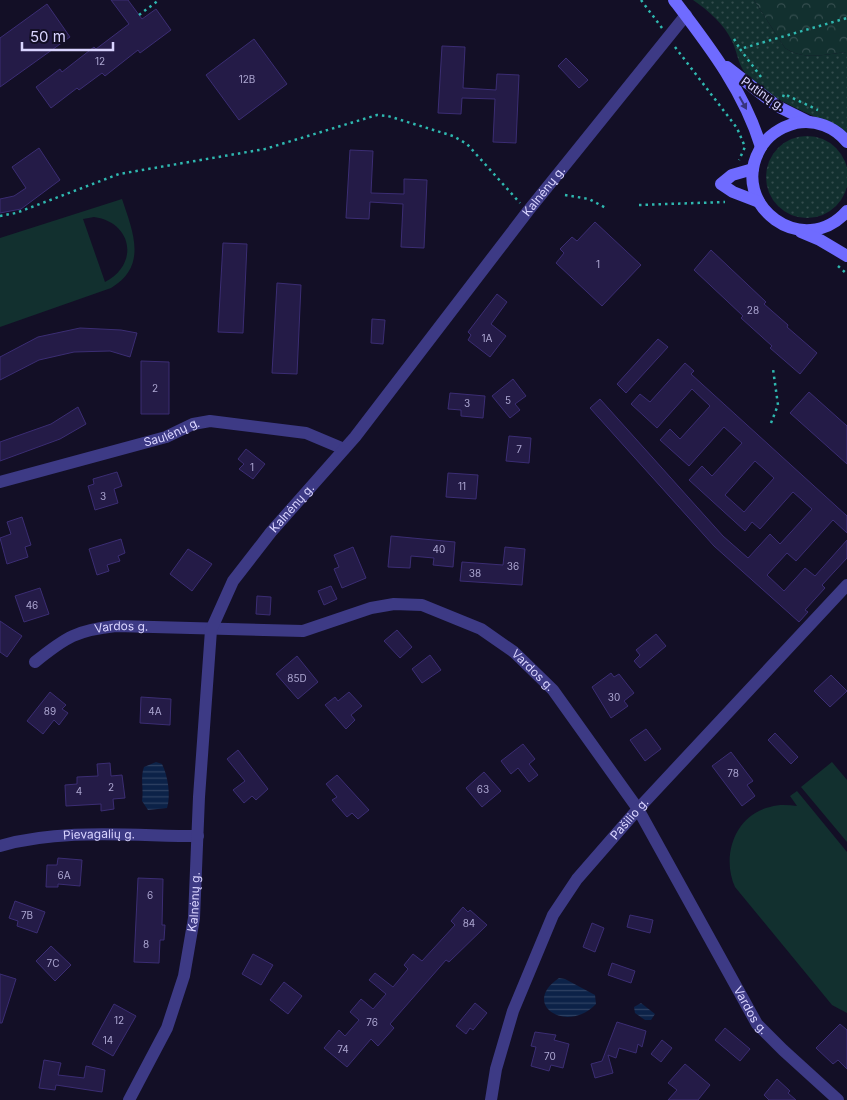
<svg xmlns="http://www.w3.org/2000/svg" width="847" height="1100" font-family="Inter,sans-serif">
  <defs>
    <pattern id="grass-dots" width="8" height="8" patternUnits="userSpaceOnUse" patternTransform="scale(1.25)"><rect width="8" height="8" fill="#12302f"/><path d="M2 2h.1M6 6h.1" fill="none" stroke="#344d4e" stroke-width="1.8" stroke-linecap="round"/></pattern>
    <pattern id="forest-crowns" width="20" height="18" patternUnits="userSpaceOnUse" patternTransform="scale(1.25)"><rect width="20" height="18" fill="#12302f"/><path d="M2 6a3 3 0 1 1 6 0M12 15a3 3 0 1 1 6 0" fill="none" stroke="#344d4e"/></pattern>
    <pattern id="water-rules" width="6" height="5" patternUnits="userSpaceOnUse" patternTransform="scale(1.25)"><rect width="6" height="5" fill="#0c2248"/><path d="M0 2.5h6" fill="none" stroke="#2f4163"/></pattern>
  </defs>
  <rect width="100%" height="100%" fill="#130f26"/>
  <g fill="url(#grass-dots)">
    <path d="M 693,0 L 754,0 L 785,48 C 804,61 826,54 847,52 L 847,134 C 817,114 776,104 750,79 C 737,65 739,56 732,41 C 724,24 708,10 693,0 Z"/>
    <circle cx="807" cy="177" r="41"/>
  </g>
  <path fill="url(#forest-crowns)" d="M 754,0 L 847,0 L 847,52 C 826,54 804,61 785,48 Z"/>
  <g fill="#12302f" fill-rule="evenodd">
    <path d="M 122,199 C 133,232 148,266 111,288 L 0,327 L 0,238 ZM 94,217 C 132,222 140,264 105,282 L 83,219 Z"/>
    <path d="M 832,762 L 847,780 L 847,842 L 801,787 Z"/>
    <path d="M 797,791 L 847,852 L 847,1013 L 832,1005 L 735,887 C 721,856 735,815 770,807 C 779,804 788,805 797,806 L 790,796 Z"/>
  </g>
  <g fill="url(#water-rules)">
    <path d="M 156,762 L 162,764 C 168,776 171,796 167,808 L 148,810 L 142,801 C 144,790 140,777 144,767 Z"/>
    <path d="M 559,978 L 565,979 L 595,995 L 596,1004 C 566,1035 520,1004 559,978 Z"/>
    <path d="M 641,1003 L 655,1014 L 651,1020 L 645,1020 L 635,1013 L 634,1007 Z"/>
  </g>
  <g fill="#241b47" stroke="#3b2d73" fill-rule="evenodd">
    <path d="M 111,0 L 128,0 L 142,19 L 156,9 L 171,30 L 140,53 L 138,50 L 105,76 L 102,73 L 79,90 L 77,88 L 51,108 L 36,87 L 60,69 L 62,72 L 94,47 L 96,49 L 129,24 Z"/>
    <path d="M 47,4 L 70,37 L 0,87 L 0,38 Z"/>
    <path d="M 254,39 L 287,84 L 239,120 L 206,75 Z"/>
    <path d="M 442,46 L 465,47 L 463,88 L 496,90 L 497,74 L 519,75 L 516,143 L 493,142 L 495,99 L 462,98 L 461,114 L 438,113 Z"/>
    <path d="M 566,58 L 588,80 L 579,88 L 558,66 Z"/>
    <path d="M 39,148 L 60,180 L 21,209 L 0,213 L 0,199 L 14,196 L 26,188 L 12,167 Z"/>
    <path d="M 350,150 L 373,151 L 371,193 L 404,194 L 404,179 L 427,180 L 424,248 L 401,247 L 403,204 L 370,202 L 369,219 L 346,218 Z"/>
    <path d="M 595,222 L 641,265 L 602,306 L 556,263 L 564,253 L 560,249 L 572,237 L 577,241 Z"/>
    <path d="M 223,243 L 247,244 L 243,333 L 218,332 Z"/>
    <path d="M 711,250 L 766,302 L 764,304 L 788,325 L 787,327 L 817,353 L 800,374 L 770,348 L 772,346 L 741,318 L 743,316 L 694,270 Z"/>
    <path d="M 277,283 L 301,285 L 297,374 L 272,373 Z"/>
    <path d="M 497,294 L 507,302 L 491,324 L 506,336 L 490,357 L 468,340 L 471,335 L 468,332 Z"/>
    <path d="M 372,319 L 385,320 L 383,344 L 371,343 Z"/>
    <path d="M 80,328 L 121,330 L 137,333 L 130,357 L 110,351 L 74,352 L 39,360 L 0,380 L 0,357 L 38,337 Z"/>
    <path d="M 658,339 L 668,347 L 626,393 L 617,384 Z"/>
    <path d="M 141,361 L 169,362 L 169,414 L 141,414 Z"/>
    <path d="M 685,363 L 694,371 L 691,374 L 847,516 L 847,533 L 833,520 L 796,561 L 787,553 L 767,575 L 784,591 L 805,568 L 815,576 L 847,540 L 847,558 L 822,585 L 825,588 L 805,610 L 808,612 L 799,622 L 714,546 L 590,408 L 600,399 L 723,536 L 748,558 L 770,534 L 780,544 L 812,509 L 793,492 L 760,529 L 752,522 L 745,531 L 689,480 L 702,466 L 712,476 L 742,443 L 724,427 L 689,466 L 660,440 L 670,429 L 680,439 L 710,406 L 692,389 L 657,428 L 631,404 L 640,394 L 650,402 ZM 755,461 L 774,478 L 744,512 L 725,495 Z"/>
    <path d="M 513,379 L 526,396 L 515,404 L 520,410 L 510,418 L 492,396 Z"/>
    <path d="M 809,392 L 847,426 L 847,464 L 790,413 Z"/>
    <path d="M 450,393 L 485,396 L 483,418 L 461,416 L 461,410 L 448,409 Z"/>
    <path d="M 78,407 L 86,424 L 60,439 L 0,461 L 0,442 L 51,424 Z"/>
    <path d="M 509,436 L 531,438 L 529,463 L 506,461 Z"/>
    <path d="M 246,449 L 265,464 L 253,479 L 239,469 L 244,464 L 238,459 Z"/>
    <path d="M 117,472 L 122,486 L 114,489 L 118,503 L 95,510 L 88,486 L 94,484 L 93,479 Z"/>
    <path d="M 448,473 L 478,475 L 476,499 L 446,497 Z"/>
    <path d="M 22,517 L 31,545 L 25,547 L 28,557 L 7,564 L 0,538 L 11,534 L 7,522 Z"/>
    <path d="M 391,536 L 455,542 L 453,567 L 433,565 L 434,558 L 411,556 L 410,568 L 388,567 Z"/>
    <path d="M 121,539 L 125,553 L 118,556 L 120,561 L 107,565 L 109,571 L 97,575 L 89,549 Z"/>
    <path d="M 353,547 L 366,578 L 342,588 L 334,569 L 339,567 L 334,555 Z"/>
    <path d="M 505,547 L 525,549 L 522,585 L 460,581 L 462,562 L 503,565 Z"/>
    <path d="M 188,549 L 212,564 L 192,591 L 170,574 Z"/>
    <path d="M 331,586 L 337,599 L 324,605 L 318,591 Z"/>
    <path d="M 40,588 L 49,614 L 24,622 L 15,596 Z"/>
    <path d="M 257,596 L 271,597 L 270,615 L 256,614 Z"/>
    <path d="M 0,621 L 22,636 L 7,657 L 0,652 Z"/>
    <path d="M 397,630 L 412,647 L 400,658 L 384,641 Z"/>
    <path d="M 656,634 L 666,646 L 640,668 L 634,661 L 640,655 L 636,650 Z"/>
    <path d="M 430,655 L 441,670 L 422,683 L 412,669 Z"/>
    <path d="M 297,656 L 318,682 L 298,699 L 276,674 Z"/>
    <path d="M 611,673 L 614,677 L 619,674 L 634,693 L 624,701 L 628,706 L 611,718 L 592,687 Z"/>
    <path d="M 831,675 L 847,691 L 830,707 L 814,691 Z"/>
    <path d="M 50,692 L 66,705 L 62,709 L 68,713 L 59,725 L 54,720 L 43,734 L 27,721 Z"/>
    <path d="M 349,692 L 362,706 L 351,715 L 355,720 L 346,729 L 325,705 L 335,697 L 338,701 Z"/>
    <path d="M 141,697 L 171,699 L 170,725 L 140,723 Z"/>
    <path d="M 646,729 L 661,749 L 645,761 L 630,740 Z"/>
    <path d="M 775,733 L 798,757 L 791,764 L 768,740 Z"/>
    <path d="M 523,744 L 535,759 L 529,764 L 538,775 L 529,782 L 518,768 L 511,774 L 501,761 Z"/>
    <path d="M 238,750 L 268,789 L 256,800 L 252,796 L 244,803 L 233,790 L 245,781 L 227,759 Z"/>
    <path d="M 731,752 L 753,781 L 747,785 L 755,796 L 742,806 L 712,766 Z"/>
    <path d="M 110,763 L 111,776 L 122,775 L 125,798 L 113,799 L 114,809 L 101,811 L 101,804 L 66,806 L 65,785 L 77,784 L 77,777 L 98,776 L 97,764 Z"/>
    <path d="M 484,772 L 501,791 L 482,807 L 466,788 Z"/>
    <path d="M 337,775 L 369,810 L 358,819 L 352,813 L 347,817 L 332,800 L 337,797 L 326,784 Z"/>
    <path d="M 58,858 L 82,860 L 80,886 L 58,884 L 58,887 L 46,887 L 47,865 L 57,865 Z"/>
    <path d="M 138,878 L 163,879 L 162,925 L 165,925 L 164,940 L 160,940 L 159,963 L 134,962 Z"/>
    <path d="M 15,901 L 45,912 L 37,933 L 17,926 L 18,921 L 9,918 Z"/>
    <path d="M 463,907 L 468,912 L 470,910 L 487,925 L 449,962 L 446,960 L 390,1024 L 394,1028 L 378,1046 L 371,1039 L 347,1067 L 324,1048 L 339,1030 L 345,1036 L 359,1020 L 350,1012 L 361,999 L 373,1009 L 386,994 L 369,980 L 375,973 L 393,987 L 408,969 L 404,965 L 413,954 L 422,961 L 455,925 L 451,921 Z"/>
    <path d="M 630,915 L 653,920 L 650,933 L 627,927 Z"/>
    <path d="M 592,923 L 604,928 L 595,952 L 583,947 Z"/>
    <path d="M 51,946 L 71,965 L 55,981 L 36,961 Z"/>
    <path d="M 253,954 L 273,965 L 261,985 L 242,974 Z"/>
    <path d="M 612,963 L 635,971 L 631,983 L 608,975 Z"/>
    <path d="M 0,974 L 16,979 L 2,1023 L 0,1023 Z"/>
    <path d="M 284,982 L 302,996 L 288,1014 L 270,1000 Z"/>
    <path d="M 475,1003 L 487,1013 L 473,1030 L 470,1028 L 466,1034 L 456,1026 Z"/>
    <path d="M 114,1004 L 136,1016 L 113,1056 L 92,1044 Z"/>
    <path d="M 617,1022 L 646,1031 L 642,1047 L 638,1044 L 636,1053 L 619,1048 L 616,1058 L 608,1055 L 613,1073 L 595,1078 L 591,1064 L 602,1061 Z"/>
    <path d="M 840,1024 L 847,1030 L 847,1069 L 838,1060 L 833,1064 L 816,1048 Z"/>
    <path d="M 725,1028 L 750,1049 L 740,1061 L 715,1040 Z"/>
    <path d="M 535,1032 L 556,1035 L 554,1040 L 569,1044 L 563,1068 L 551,1065 L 549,1071 L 531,1066 L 536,1047 L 531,1046 Z"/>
    <path d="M 662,1040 L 672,1048 L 661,1062 L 651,1054 Z"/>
    <path d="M 44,1060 L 61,1063 L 58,1075 L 84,1078 L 86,1066 L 105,1070 L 102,1092 L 56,1085 L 55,1090 L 39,1088 Z"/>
    <path d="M 685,1064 L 710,1085 L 698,1100 L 668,1100 L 677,1090 L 668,1083 Z"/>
    <path d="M 777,1079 L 790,1091 L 788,1093 L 796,1100 L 769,1100 L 764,1095 Z"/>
  </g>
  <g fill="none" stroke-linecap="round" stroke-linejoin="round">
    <g stroke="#2fb8b0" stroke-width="2.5" stroke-dasharray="2.5 4" stroke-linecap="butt">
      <path d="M 641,0 L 662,28"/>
      <path d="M 139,15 L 159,0"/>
      <path d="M 734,39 L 740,49"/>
      <path d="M 675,47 L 737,128 L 745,147 L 739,160"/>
      <path d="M 761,77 L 740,49 L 847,18"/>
      <path d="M 783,97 L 784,94 L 818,110"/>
      <path d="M 565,195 L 589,199 L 606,208"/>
      <path d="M 639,205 L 725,202"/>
      <path d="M 0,216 L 16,213 L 119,174 L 265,149 L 377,115 L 388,116 L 453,136 L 467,144 L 520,203"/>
      <path d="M 838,266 L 847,274"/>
      <path d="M 771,423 L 778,405 L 773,369"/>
    </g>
    <g stroke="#3d3a85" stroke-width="12">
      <path id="s1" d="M 0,482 L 166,437 L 193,424 L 210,421 L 306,433 L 344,449"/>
      <path id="s2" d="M 35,662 C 66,637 77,630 116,626 L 303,631 L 371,608 L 394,604 L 422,605 L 481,629 L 514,652 L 553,690 L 638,809 L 757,1024 L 783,1050 L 838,1100"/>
      <path id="s3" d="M 0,846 C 62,828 134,836 198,836"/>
      <path id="s4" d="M 129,1100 L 167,1028 L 184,976 L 194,918 L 199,797 L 211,630 L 233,581 L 271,532 L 355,437 L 528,211 L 686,15"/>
      <path id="s5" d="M 491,1100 L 496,1069 L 513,1011 L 553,915 L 577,879 L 638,809 L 847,585"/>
    </g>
    <g stroke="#6f6bff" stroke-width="12">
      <path d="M 674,0 C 709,46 744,91 761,147"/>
      <path d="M 727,67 L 777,106 L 809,122"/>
      <path d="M 847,142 C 835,127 815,119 796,123 C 781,127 767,136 760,149 C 728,206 804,260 847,211"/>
      <path d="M 753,169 L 732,175 L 721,184 L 733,192 L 759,202"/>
      <path d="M 801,232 L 820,240 L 847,256"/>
    </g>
  </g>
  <defs><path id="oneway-solid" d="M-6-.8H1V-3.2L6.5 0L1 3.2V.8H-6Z" transform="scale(1.25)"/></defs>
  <use fill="#38347d" href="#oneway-solid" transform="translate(743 103) rotate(61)"/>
  <g text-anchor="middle" stroke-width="4.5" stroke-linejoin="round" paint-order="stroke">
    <g font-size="10" fill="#aca6d1">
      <text x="100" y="65">12</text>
      <text x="247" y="83">12B</text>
      <text x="598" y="268">1</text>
      <text x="753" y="314">28</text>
      <text x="487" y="342">1A</text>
      <text x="155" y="392">2</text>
      <text x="508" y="404">5</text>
      <text x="467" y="407">3</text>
      <text x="519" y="453">7</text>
      <text x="252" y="471">1</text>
      <text x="462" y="490">11</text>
      <text x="103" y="500">3</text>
      <text x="439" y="553">40</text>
      <text x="513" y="570">36</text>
      <text x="475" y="577">38</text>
      <text x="32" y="609">46</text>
      <text x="297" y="682">85D</text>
      <text x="614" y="701">30</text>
      <text x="50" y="715">89</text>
      <text x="155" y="715">4A</text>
      <text x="733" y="777">78</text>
      <text x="111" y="791">2</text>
      <text x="483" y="793">63</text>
      <text x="79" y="795">4</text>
      <text x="64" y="879">6A</text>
      <text x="150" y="899">6</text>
      <text x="27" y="919">7B</text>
      <text x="469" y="927">84</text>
      <text x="146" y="948">8</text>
      <text x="53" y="967">7C</text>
      <text x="119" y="1024">12</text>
      <text x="372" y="1026">76</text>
      <text x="108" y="1044">14</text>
      <text x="343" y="1053">74</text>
      <text x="550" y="1060">70</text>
    </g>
    <g font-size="12" fill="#d9d4ff" stroke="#130f26">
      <text transform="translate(763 94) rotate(35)" y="4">Putinų g.</text>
      <text dy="4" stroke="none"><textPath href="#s4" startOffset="1036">Kalnėnų g.</textPath></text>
      <text dy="4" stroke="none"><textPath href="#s1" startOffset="179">Saulėnų g.</textPath></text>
      <text dy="4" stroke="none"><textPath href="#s4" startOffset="631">Kalnėnų g.</textPath></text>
      <text dy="4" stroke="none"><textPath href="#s2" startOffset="96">Vardos g.</textPath></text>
      <text dy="4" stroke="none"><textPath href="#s2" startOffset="531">Vardos g.</textPath></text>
      <text dy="4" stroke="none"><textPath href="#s5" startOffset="319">Pašilio g.</textPath></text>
      <text dy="4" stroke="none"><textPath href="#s3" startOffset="100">Pievagalių g.</textPath></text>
      <text dy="4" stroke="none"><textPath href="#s4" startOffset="211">Kalnėnų g.</textPath></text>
      <text dy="4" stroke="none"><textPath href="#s2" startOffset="936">Vardos g.</textPath></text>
    </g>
  </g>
  <path d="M22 42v8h91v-8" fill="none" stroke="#d9d4ff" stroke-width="2.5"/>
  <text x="30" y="42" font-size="15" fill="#d9d4ff" stroke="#130f26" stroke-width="4" paint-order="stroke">50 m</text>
</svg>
